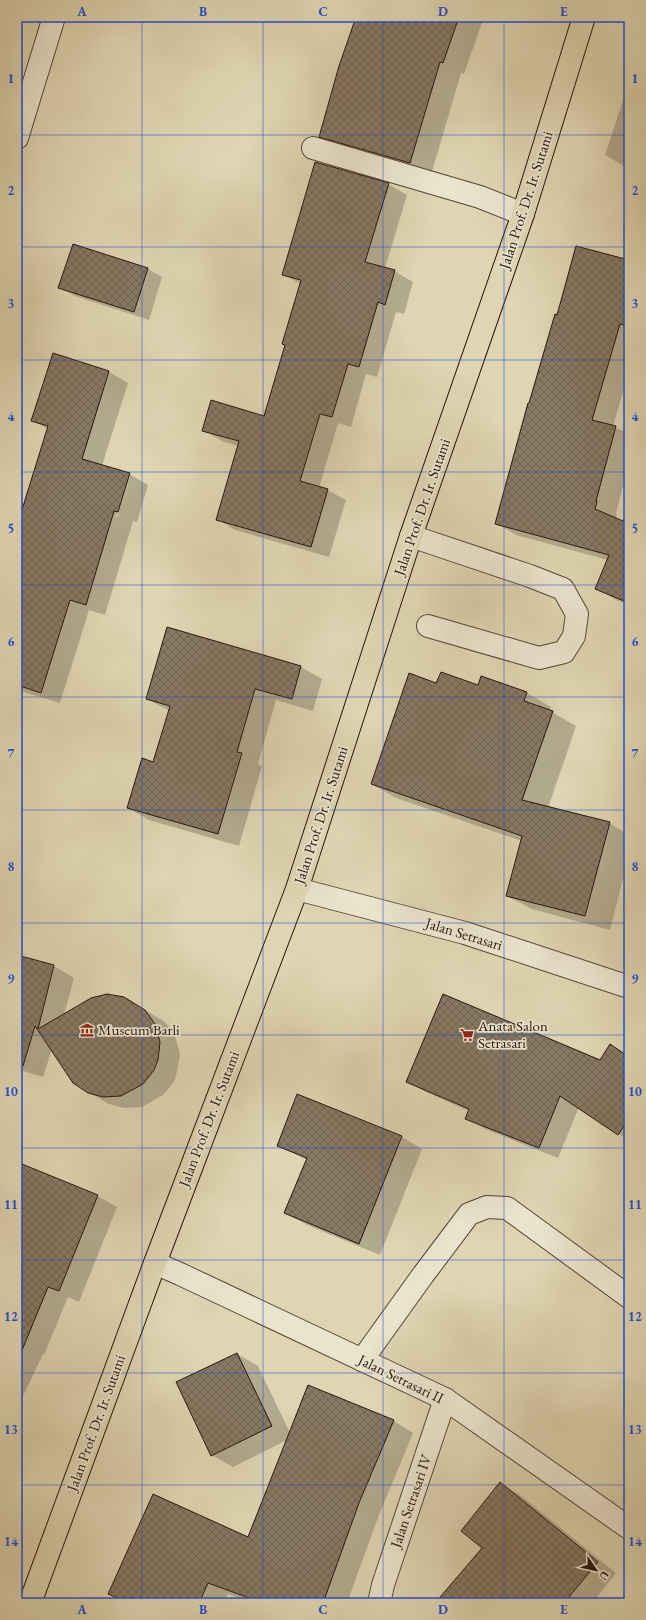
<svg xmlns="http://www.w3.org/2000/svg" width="646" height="1620" font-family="'EB Garamond',serif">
  <defs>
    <pattern id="building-cross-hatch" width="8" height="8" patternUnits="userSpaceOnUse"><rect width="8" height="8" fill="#877963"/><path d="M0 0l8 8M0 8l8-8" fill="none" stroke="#6e6250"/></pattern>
  </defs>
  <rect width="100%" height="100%" fill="#dfd5b2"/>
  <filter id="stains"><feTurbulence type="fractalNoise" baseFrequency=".005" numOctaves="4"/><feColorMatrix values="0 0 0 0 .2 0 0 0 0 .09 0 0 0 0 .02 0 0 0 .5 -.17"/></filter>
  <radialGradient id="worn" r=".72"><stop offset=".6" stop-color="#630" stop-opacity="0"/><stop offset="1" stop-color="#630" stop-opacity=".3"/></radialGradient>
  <g fill="#0003" fill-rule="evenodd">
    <path d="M 358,17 L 484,17 L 464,74 L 461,73 L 431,175 L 341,148 L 320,136 Z"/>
    <path d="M 629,82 L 629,169 L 605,155 Z"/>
    <path d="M 388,184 L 407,195 L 385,268 L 394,271 L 413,282 L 404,314 L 396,312 L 377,377 L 366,374 L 351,427 L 338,423 L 319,488 L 327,490 L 346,500 L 329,557 L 235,530 L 217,519 L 238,446 L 222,441 L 203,430 L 265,417 L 286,346 L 283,344 L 301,284 L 283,274 Z"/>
    <path d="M 629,261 L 629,372 L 613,426 L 629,434 L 629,464 L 616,513 L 617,514 L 616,519 L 629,524 L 629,605 L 616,600 L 596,588 L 608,560 L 516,535 L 496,523 L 557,316 Z"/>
    <path d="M 148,269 L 162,277 L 149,320 L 75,296 L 60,287 Z"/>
    <path d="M 53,354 L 109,372 L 128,383 L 102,466 L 129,474 L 148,485 L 137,522 L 133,521 L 105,615 L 89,610 L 60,703 L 17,690 L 17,513 L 22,514 L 48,429 L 32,420 ZM 128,477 L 130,477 L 117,517 L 116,517 Z"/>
    <path d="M 168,628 L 301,667 L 322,679 L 313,711 L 276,700 L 258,764 L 262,766 L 239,846 L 149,820 L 128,808 L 154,763 L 170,711 L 147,699 Z"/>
    <path d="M 437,684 L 478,686 L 527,693 L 551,707 L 550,711 L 576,726 L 548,808 L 609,823 L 629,835 L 629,855 L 610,930 L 532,909 L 507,896 L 522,841 L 396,798 L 372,784 Z"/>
    <path d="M 17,956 L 54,966 L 74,978 L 64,1015 L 145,1010 L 165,1022 L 175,1036 L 180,1054 L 177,1072 L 174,1082 L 163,1095 L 142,1107 L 124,1108 L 109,1104 L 88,1092 L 52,1049 L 43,1077 L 17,1069 Z"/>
    <path d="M 610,1046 L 629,1057 L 629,1141 L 579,1107 L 558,1158 L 485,1129 L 466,1118 L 469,1111 L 426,1092 L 407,1082 L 600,1061 Z"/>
    <path d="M 298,1096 L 402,1137 L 422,1149 L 380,1255 L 307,1225 L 286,1213 L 307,1160 L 278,1145 Z"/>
    <path d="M 17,1163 L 97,1196 L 117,1207 L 79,1302 L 68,1297 L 44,1355 L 43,1354 L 17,1409 Z"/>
    <path d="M 237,1354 L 258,1366 L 290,1433 L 308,1386 L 394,1421 L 413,1433 L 379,1515 L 347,1603 L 253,1603 L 228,1594 L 224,1603 L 116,1603 L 118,1598 L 249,1538 L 287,1440 L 233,1467 L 212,1455 Z"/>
    <path d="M 501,1484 L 520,1495 L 616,1573 L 592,1603 L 440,1603 L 484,1548 Z"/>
  </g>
  <g fill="url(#building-cross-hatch)" stroke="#27150e">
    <path d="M 356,17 L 459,17 L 443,63 L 440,62 L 410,163 L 319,137 L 339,66 Z"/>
    <path d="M 315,162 L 389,183 L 365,262 L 395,270 L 385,305 L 378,302 L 359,367 L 348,364 L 332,417 L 320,414 L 300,481 L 328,489 L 311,547 L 216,520 L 239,441 L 202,431 L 211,400 L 264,416 L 285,345 L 282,344 L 301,280 L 282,275 Z"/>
    <path d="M 73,244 L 148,268 L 134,312 L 58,288 Z"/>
    <path d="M 576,246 L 629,260 L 629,326 L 620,324 L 592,420 L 616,426 L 596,501 L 597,501 L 595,509 L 623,521 L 629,508 L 629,603 L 595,589 L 609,555 L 495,524 L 528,403 L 529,403 L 555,314 L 557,315 Z"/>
    <path d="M 53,353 L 109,371 L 82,459 L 130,473 L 118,512 L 114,511 L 86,605 L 70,600 L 41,693 L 17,685 L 17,512 L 21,513 L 48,426 L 31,421 Z"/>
    <path d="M 167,627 L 301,666 L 292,699 L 255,689 L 237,752 L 242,753 L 218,834 L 127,808 L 142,758 L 153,762 L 170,706 L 146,699 Z"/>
    <path d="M 441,672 L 478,685 L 481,676 L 527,692 L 524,701 L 553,711 L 522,800 L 610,822 L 585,916 L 506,896 L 522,836 L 371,784 L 409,673 L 436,683 Z"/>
    <path d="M 17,955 L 54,965 L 38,1029 L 91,998 L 107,994 L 124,997 L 145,1010 L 155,1024 L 160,1042 L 158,1060 L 154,1070 L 143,1084 L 121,1096 L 103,1097 L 88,1093 L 73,1083 L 35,1026 L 23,1066 L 17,1065 Z"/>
    <path d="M 443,994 L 600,1060 L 610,1044 L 629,1057 L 629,1118 L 618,1135 L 560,1096 L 539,1148 L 465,1119 L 469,1109 L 406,1082 Z"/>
    <path d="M 297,1094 L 402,1136 L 359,1244 L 284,1213 L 307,1158 L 277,1146 Z"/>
    <path d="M 17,1162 L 98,1195 L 59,1291 L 48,1287 L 18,1360 Z"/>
    <path d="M 237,1353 L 272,1426 L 211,1456 L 176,1382 Z"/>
    <path d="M 308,1385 L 394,1420 L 359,1503 L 323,1603 L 263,1603 L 208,1583 L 199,1603 L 129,1603 L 108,1594 L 153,1494 L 248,1537 Z"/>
    <path d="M 500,1482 L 598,1562 L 564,1603 L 435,1603 L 482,1548 L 461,1531 Z"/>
  </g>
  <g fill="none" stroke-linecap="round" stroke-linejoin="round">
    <g stroke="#554537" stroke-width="24">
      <g id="minor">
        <path d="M 17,138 L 54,17"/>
        <path d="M 313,148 L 480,197 L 523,214"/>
        <path d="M 411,536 L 530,576 L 563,589 L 577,614 L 574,636 L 564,652 L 539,658 L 428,626"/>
        <path d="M 297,889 L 465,933 L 629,987"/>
        <path d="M 155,1263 L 180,1274 L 445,1399 L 629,1528"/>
        <path d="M 362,1360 L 423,1275 L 469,1214 L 487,1207 L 507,1208 L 629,1297"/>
        <path d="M 379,1603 L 383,1585 L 445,1399"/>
      </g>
    </g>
    <g stroke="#27150e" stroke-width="24">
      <path id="major" d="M 30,1603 L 155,1263 L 297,889 L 411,536 L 523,214 L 584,17"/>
    </g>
    <use href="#minor" stroke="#eae4cd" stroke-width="22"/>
    <use href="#major" stroke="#dfd5b2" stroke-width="22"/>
  </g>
  <path fill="none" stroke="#1d4ed8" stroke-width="1" stroke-opacity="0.55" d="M 142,17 L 142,1603M 263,17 L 263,1603M 383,17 L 383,1603M 504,17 L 504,1603M 17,135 L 629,135M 17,247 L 629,247M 17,360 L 629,360M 17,472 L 629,472M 17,585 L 629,585M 17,697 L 629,697M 17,810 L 629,810M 17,923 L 629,923M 17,1035 L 629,1035M 17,1148 L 629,1148M 17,1260 L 629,1260M 17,1373 L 629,1373M 17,1485 L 629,1485"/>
  <defs>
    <g id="museum-bare" transform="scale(1.08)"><path d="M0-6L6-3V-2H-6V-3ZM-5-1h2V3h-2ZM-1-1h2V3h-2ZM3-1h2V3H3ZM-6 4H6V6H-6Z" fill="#8f2418" stroke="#eae4cd" stroke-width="2.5" paint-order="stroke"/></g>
    <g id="supermarket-bare" transform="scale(1.08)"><path d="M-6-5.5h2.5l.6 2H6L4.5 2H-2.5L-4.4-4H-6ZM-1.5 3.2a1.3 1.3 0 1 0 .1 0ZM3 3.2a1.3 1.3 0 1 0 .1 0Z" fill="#8f2418" stroke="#eae4cd" stroke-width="2.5" paint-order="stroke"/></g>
  </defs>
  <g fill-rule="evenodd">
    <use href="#museum-bare" x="87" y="1030"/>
    <use href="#supermarket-bare" x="467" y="1035"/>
  </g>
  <g text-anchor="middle" stroke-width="3.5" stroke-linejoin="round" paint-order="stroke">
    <g font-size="15" fill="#27150e" stroke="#eae4cd">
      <text transform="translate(526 200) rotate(-72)" y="5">Jalan Prof. Dr. Ir. Sutami</text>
      <text transform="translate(422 507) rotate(-71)" y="5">Jalan Prof. Dr. Ir. Sutami</text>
      <text transform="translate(321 815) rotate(-72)" y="5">Jalan Prof. Dr. Ir. Sutami</text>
      <text transform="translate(464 934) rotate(17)" y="5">Jalan Setrasari</text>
      <text transform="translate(209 1119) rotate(-69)" y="5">Jalan Prof. Dr. Ir. Sutami</text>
      <text transform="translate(401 1379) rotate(26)" y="5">Jalan Setrasari II</text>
      <text transform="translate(96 1423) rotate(-70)" y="5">Jalan Prof. Dr. Ir. Sutami</text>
      <text transform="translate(411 1501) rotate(-71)" y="5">Jalan Setrasari IV</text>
    </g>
    <g font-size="15" fill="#27150e" stroke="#eae4cd" text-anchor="start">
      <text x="478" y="1031">Anata Salon<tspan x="478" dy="17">Setrasari</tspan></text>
      <text x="98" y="1035">Museum Barli</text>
    </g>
  </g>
  <rect width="646" height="1620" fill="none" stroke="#dfd5b2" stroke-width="44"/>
  <g transform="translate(596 1570) rotate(124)" stroke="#eae4cd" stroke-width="3" paint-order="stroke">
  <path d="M0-3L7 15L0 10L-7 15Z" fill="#27150e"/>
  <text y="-6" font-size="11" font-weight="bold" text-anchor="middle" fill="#27150e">U</text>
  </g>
  <rect x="22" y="22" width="602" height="1576" fill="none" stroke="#1d4ed8" stroke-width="1.5"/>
  <g font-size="13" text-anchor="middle" font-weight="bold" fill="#1d4ed8">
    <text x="82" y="16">A</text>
    <text x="203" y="16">B</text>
    <text x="323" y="16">C</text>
    <text x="443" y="16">D</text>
    <text x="564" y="16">E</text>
    <text x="11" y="83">1</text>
    <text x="635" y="83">1</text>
    <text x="11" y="195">2</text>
    <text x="635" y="195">2</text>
    <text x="11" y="308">3</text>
    <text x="635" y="308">3</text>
    <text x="11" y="421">4</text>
    <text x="635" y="421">4</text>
    <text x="11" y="533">5</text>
    <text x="635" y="533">5</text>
    <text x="11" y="646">6</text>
    <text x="635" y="646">6</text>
    <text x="11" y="758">7</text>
    <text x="635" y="758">7</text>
    <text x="11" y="871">8</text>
    <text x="635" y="871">8</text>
    <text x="11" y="983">9</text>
    <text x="635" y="983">9</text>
    <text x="11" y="1096">10</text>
    <text x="635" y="1096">10</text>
    <text x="11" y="1209">11</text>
    <text x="635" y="1209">11</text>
    <text x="11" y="1321">12</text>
    <text x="635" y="1321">12</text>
    <text x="11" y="1434">13</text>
    <text x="635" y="1434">13</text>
    <text x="11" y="1546">14</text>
    <text x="635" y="1546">14</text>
    <text x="82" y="1614">A</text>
    <text x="203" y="1614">B</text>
    <text x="323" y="1614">C</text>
    <text x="443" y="1614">D</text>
    <text x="564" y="1614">E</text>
  </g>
  <rect width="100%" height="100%" filter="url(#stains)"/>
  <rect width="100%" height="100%" fill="url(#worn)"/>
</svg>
